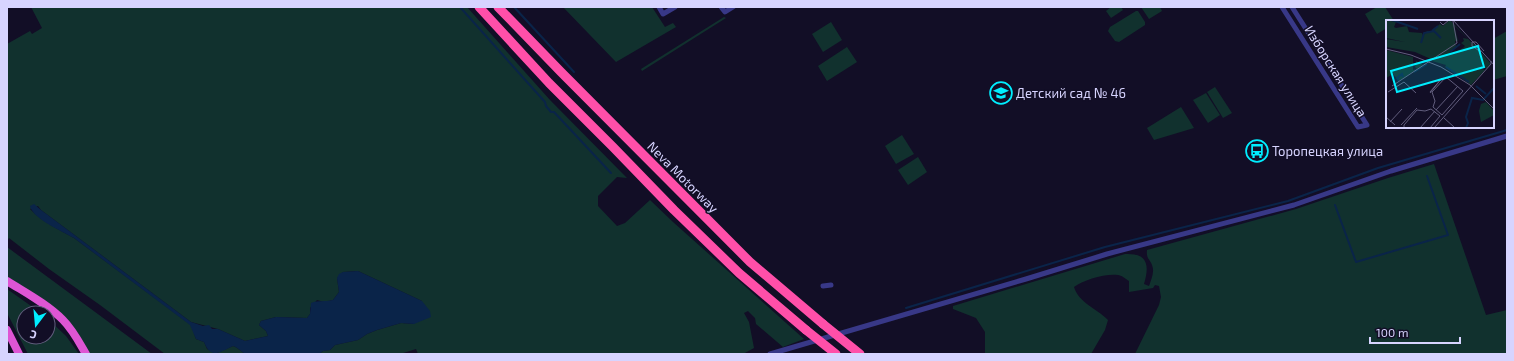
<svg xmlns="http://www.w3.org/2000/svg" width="1514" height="361" font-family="'Exo 2',sans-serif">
  <rect width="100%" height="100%" fill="#120e26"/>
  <g fill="#11312e">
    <path d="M 31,7 L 467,7 L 550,100 L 627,178 L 617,177 L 598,196 L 598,206 L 617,226 L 625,223 L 650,200 L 673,222 L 804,339 L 783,347 L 756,324 L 755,318 L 748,311 L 744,313 L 749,322 L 754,348 L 743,354 L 418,354 L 416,349 L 400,354 L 319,354 L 323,351 L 330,350 L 335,345 L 358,340 L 367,334 L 377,330 L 401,323 L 414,324 L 422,301 L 358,271 L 343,272 L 337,278 L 339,292 L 333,300 L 324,302 L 317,300 L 310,308 L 310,314 L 307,318 L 276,317 L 261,321 L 259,325 L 266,331 L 268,336 L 245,341 L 218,329 L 191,322 L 41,210 L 38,206 L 30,209 C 42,222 58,229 74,238 L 191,325 L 196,339 L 204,342 L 207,349 L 217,353 L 233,346 C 239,348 241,352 246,354 L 165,354 L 100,305 L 49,269 L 9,238 L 7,241 L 7,44 L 30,31 L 32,34 L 42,28 Z"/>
    <path d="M 563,7 L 652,7 L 665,27 L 673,23 L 676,27 L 616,62 Z"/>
    <path d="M 1111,7 L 1121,7 L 1123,10 L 1111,18 L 1106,11 Z"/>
    <path d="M 1141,7 L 1160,7 L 1162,11 L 1149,19 Z"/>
    <path d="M 1377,7 L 1385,7 L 1394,21 L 1387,21 L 1387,28 L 1377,34 L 1365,14 Z"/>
    <path d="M 1136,11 L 1138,11 L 1145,22 L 1145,25 L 1119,42 L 1115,41 L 1108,31 L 1110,27 Z"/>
    <path d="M 724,17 L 726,18 L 642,71 L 641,69 Z"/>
    <path d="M 831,22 L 842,40 L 823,52 L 812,34 Z"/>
    <path d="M 1507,31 L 1507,76 L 1493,80 L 1493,39 Z"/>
    <path d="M 847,47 L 857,62 L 827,81 L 818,66 Z"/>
    <path d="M 1215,87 L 1232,113 L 1223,118 L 1207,92 Z"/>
    <path d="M 1206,93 L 1220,115 L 1208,123 L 1193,100 Z"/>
    <path d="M 1181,107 L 1194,128 L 1154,140 L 1147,128 Z"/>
    <path d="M 902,135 L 914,154 L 896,164 L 885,146 Z"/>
    <path d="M 918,157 L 927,172 L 908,185 L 898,170 Z"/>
    <path d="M 1434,164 L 1486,315 L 1507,310 L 1507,354 L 1135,354 L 1159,305 L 1161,297 L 1159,286 L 1155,285 L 1153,288 L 1129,292 L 1129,281 C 1126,279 1121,275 1118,275 C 1106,273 1083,280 1074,287 C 1079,303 1096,308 1108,320 L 1105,330 L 1091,354 L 985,354 L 985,332 L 976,318 L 953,309 L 953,306 L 1125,254 C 1147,253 1150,264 1144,284 L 1149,286 C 1151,280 1155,272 1152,265 C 1150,259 1146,259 1147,250 L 1296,209 L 1388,178 Z"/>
    <path d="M 7,247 L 152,354 L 89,354 L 76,332 L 7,277 Z"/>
    <path d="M 7,289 L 41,313 L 24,313 L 24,337 L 48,337 L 48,319 L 66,336 L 79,354 L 28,354 L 7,313 Z"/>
  </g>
  <path fill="#0a2449" d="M 34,204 L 41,210 L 191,322 L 203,326 L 209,325 L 212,329 L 218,329 L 245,341 L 268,336 L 266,331 L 259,325 L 261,321 L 276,317 L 307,318 L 310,314 L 311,303 C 318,300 325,302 333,300 L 339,292 L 337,278 L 339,274 L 343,272 L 358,271 L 422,301 L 430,311 L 431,317 L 414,324 L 401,323 L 377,330 L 367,334 L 358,340 L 335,345 L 330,350 L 323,351 L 319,354 L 303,353 L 302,354 L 246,354 C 241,352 239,348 233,346 C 220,352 211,360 204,342 L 196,339 L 190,325 L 74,238 C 62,231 33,219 30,206 Z"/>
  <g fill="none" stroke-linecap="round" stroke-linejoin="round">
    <g stroke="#0a2449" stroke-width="2">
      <path d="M 460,7 L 545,102 L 546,106 L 551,112 L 554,112 L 611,173"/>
      <path d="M 514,7 L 574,72"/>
      <path d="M 1335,205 L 1356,262 L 1448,235 L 1427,176"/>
      <path d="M 906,308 L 1105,247 L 1288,201 L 1378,168 L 1507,130"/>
    </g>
    <g stroke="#383887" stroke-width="5">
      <path d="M 659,7 L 663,14 L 675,7"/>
      <path d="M 721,7 L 725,12 L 733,7"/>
      <path d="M 1282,7 L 1358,127 L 1367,125 L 1292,7"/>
      <path d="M 823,286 L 831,285"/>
      <path d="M 770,354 L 1026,279 L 1107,254 L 1294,205 L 1391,171 L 1507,136"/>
    </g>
    <g stroke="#de55d4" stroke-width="8">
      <path d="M 7,281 C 26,293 47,304 63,320 C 73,330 79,342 86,354"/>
      <path d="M 7,330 L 19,354"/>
    </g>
    <g stroke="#ff4fa9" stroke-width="9">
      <path d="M 479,7 L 549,83 L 613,147 L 674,210 L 739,273 L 806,330"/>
      <path d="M 498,7 L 561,72 L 750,262 L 823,324"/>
    </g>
    <g stroke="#ff4fa9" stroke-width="9">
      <path d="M 823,324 L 860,354"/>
      <path d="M 806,330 L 836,354"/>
    </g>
  </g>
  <defs>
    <g id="school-ring" transform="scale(1.15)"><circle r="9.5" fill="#120e26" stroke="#0ef" stroke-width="1.5"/><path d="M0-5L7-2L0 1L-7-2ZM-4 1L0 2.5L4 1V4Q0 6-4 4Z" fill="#0ef"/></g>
    <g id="bus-ring" transform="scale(1.15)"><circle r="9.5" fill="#120e26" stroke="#0ef" stroke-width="1.5"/><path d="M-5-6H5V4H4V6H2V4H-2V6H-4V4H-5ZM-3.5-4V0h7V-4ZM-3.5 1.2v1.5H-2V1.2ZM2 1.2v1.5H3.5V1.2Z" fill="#0ef"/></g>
  </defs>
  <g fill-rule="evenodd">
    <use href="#school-ring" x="1001" y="93"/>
    <use href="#bus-ring" x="1257" y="151"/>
  </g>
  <g text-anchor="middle" stroke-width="3" stroke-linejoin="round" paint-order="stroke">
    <g font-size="13" fill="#d7d4ff" stroke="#120e26">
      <text transform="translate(1336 71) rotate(58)" y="5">Изборская улица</text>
      <text transform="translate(683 177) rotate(45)" y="5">Neva Motorway</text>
    </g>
    <g font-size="13" fill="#d7d4ff" stroke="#120e26" text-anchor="start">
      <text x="1016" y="98">Детский сад № 46</text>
      <text x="1272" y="156">Торопецкая улица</text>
    </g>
  </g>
  <g transform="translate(1386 20)">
    <rect width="108" height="108" fill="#120e26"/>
    <path d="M 0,0 L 10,2 L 8,7 L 10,8 L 21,6 L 23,12 L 36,13 L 37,16 L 41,11 L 48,12 L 55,19 L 47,10 L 54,4 L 57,6 L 64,0 L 85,22 L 85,26 L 86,22 L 105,44 L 100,49 L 98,44 L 96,46 L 95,49 L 99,50 L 85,65 L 59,47 L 60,45 L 46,41 L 50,38 L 47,40 L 29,32 L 0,27 L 0,19 L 19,22 L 0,18 ZM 68,5 L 82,19 L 77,18 L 78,21 L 75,23 L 79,26 L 77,28 L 65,34 L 64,32 L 75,24 L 70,26 L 69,21 L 72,21 ZM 0,30 L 27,37 L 27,50 L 31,49 L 29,47 L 30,41 L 37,45 L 13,61 L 7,54 L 0,58 ZM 100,82 L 108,91 L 108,95 L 95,102 L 93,91 L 95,84 Z" fill="#11312e" fill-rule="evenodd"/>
    <path fill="none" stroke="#0a2449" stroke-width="2" d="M 6,0 L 32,9M 52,6 L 47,10 L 55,18M 35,23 L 38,13 L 48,11M 64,32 L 74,24M 60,47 L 83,62M 28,52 L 41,44M 13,61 L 11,58 L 16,54 L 17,57M 90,66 L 100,74M 80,108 L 82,103 L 80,97 L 86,78 L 97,80 L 108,68"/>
    <path fill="none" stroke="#615d7d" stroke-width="1" d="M 67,0 L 108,45M 54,2 L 57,5 L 63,0M 0,29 L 25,35 L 55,47 L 84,65 L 108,89M 95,32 L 86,26 L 86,22 L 90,22 L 98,31M 60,57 L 77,71 L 56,95 L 47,87 L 49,81 L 46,72 ZM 6,66 L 71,23 L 67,1M 2,72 L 18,62 L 30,73M 44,72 L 56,58 L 44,73M 50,90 L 72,66M 0,97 L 9,105M 58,98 L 68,107M 4,102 L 16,89M 15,105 L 31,88M 18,108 L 18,105 L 31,90 L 39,91 L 45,89 L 54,96 L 44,108M 34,108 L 49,91M 48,108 L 105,44 L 105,41"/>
    <path fill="#0ef" fill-opacity="0.15" stroke="#0ef" stroke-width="2" d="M 92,26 L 98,47 L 11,72 L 5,51 Z"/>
    <rect width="108" height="108" fill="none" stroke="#d7d4ff" stroke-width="2"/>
  </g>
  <rect width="1514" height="361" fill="none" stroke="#d7d4ff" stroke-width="16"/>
  <g transform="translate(36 325) rotate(196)"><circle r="19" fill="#120e26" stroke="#615d7d"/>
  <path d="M0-3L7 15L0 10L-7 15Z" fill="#00eeff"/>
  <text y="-6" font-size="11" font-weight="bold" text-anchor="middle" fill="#d7d4ff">С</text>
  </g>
  <path d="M1370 337v6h90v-6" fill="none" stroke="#d7d4ff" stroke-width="2"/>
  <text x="1376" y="337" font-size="12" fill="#d7d4ff" stroke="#120e26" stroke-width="3" paint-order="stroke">100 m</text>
</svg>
